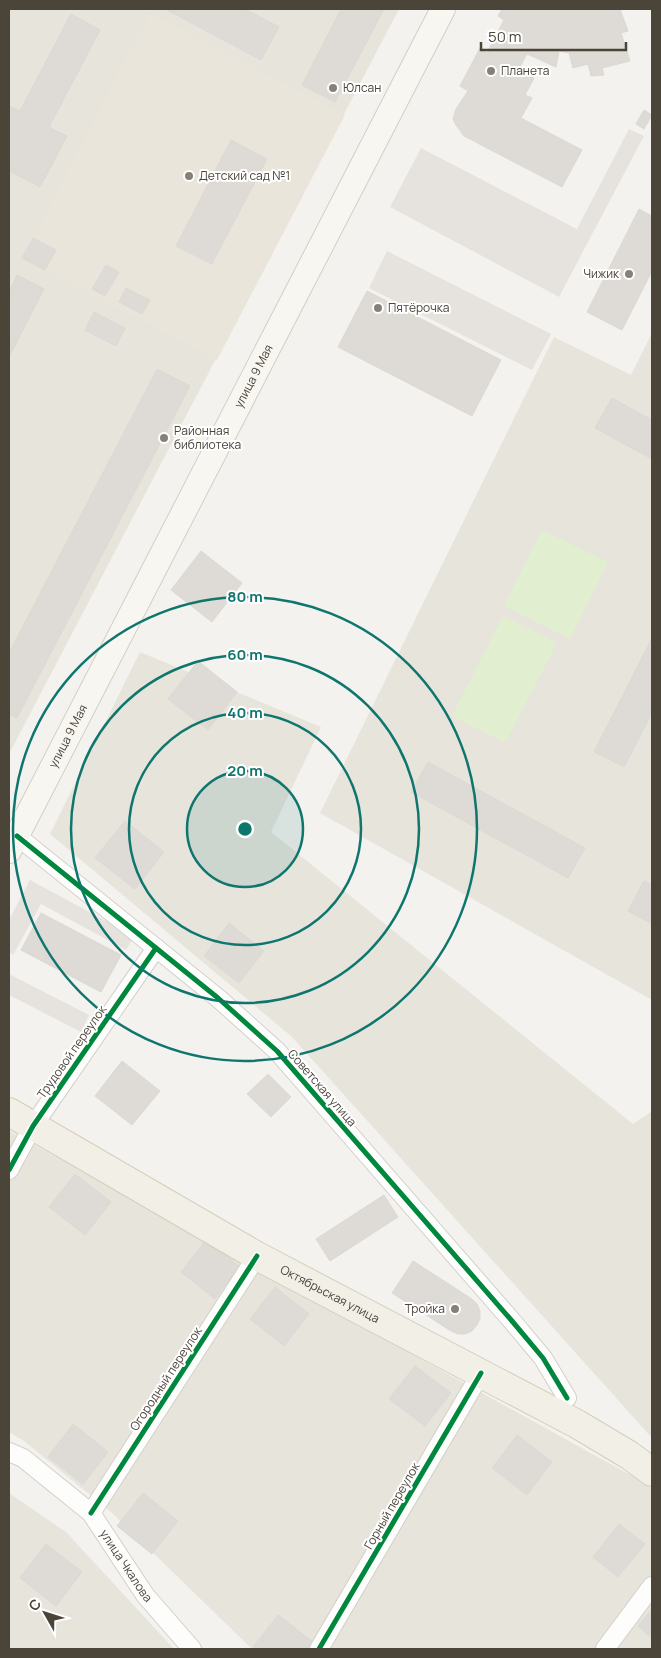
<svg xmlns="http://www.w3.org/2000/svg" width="661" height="1658" font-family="Manrope,sans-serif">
  <rect width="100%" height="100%" fill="#f4f2ee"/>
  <g fill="#e7e4dc">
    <path d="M 9,9 L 399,9 L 9,754 Z"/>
    <path d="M 652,333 L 652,1000 L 320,813 L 554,337 L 631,375 Z"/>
    <path d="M 140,652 L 321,727 L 271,832 L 633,1124 L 652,1111 L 652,1438 L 292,1037 L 50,834 Z"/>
    <path d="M 9,1131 L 652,1487 L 652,1649 L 252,1649 L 111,1512 L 24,1441 L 9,1432 Z"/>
    <path d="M 9,1493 L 66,1532 L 174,1649 L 9,1649 Z"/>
  </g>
  <path fill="#eae5da" d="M 150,13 L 345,115 L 217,360 L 45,270 L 55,250 L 33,238 Z"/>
  <g fill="#e1eecf">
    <path d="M 542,530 L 608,562 L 570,639 L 504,606 Z"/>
    <path d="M 503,616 L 557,643 L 505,743 L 452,716 Z"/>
  </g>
  <g fill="#e6e3df">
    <path d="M 629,129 L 644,136 L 559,297 L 390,207 L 421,148 L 577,229 Z"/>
    <path d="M 387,251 L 551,334 L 532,370 L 369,288 Z"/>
    <path d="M 30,880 L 134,936 L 126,950 L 41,904 L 13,955 L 9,952 L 9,920 Z"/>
    <path d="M 9,974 L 89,1015 L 81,1032 L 9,995 Z"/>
  </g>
  <g fill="#dedbd6" stroke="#dcd9d4">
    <path d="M 165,9 L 245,9 L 279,27 L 261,60 Z"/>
    <path d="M 341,9 L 384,9 L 335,102 L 302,85 Z"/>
    <path d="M 502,9 L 620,9 L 628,31 L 621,33 L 630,61 L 602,68 L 604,75 L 591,76 L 588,64 L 573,68 L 569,53 L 559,51 L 556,67 L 527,54 L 518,70 L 534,78 L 525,95 L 532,98 L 521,118 L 582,150 L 562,187 L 464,136 L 456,125 L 453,119 L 456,109 L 468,91 L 460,86 L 480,48 L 487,53 L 504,20 L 498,16 Z"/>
    <path d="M 71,14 L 100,30 L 49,127 L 67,136 L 40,187 L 9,171 L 9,106 L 20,111 Z"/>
    <path d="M 644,110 L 652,115 L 644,129 L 636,124 Z"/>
    <path d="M 231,140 L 267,159 L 212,264 L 176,246 Z"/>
    <path d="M 639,209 L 652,216 L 652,271 L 622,330 L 587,312 Z"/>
    <path d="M 33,238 L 56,250 L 45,270 L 22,258 Z"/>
    <path d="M 106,265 L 119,272 L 105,296 L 92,289 Z"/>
    <path d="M 17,275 L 44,289 L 9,357 L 9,292 Z"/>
    <path d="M 126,288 L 150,300 L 142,314 L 119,302 Z"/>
    <path d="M 367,291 L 501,360 L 472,416 L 338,347 Z"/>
    <path d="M 94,312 L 125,328 L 116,346 L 85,330 Z"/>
    <path d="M 157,369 L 190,386 L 17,718 L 9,714 L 9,653 Z"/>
    <path d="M 612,398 L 652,420 L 652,459 L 595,428 Z"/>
    <path d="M 201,551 L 242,583 L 212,622 L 171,590 Z"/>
    <path d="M 652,638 L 652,713 L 624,767 L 594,752 Z"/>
    <path d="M 198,661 L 237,692 L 208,730 L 168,699 Z"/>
    <path d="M 428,762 L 585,848 L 568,878 L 411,792 Z"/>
    <path d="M 125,821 L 164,852 L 135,889 L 95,858 Z"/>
    <path d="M 644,881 L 652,885 L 652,924 L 628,911 Z"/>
    <path d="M 41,913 L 121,955 L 101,992 L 21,950 Z"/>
    <path d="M 229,923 L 264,951 L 239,983 L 204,956 Z"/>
    <path d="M 122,1061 L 160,1091 L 132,1125 L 95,1096 Z"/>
    <path d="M 268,1074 L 291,1097 L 271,1117 L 247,1094 Z"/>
    <path d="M 75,1174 L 111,1202 L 85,1235 L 49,1207 Z"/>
    <path d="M 384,1195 L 398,1217 L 330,1261 L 316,1239 Z"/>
    <path d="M 206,1240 L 240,1267 L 215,1299 L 181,1272 Z"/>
    <path d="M 413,1261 L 472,1299 L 477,1304 L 480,1311 L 480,1319 L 477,1325 L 472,1331 L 465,1334 L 458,1334 L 451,1331 L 392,1293 Z"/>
    <path d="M 275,1287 L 309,1314 L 284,1346 L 250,1319 Z"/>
    <path d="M 415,1366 L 451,1393 L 425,1426 L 389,1399 Z"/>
    <path d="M 73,1424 L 108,1452 L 83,1484 L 48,1457 Z"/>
    <path d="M 517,1435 L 552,1462 L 527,1495 L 492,1468 Z"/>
    <path d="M 143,1493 L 178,1521 L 152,1554 L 117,1526 Z"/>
    <path d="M 619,1524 L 645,1544 L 618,1577 L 593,1557 Z"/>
    <path d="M 46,1544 L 82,1572 L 56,1606 L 20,1578 Z"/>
    <path d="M 652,1609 L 652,1638 L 638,1626 Z"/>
    <path d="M 278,1615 L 313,1642 L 307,1649 L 255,1649 L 253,1647 Z"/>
  </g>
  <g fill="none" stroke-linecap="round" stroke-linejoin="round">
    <g stroke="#d2d0cb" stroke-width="20">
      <g id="minor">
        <path d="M 17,836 L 218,998 L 277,1051 L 512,1321 L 543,1358 L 567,1398"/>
        <path d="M 9,1170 L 33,1126 L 156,948"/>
        <path id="s1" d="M 9,1452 L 23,1458 L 91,1513 L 145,1595 L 192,1649"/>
        <path d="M 91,1513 L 257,1256"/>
        <path d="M 319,1649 L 481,1373"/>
        <path d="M 605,1649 L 652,1586"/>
      </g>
    </g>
    <g stroke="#d3cfc5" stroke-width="26">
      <g id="secondary">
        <path id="s2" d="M 9,851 L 443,9"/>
      </g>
    </g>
    <g stroke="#d6cebb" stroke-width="30">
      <g id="primary">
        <path id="s3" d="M 9,1112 L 257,1256 L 577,1424 L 629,1455 L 652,1472"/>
      </g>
    </g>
    <use href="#minor" stroke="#fdfdfc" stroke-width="18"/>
    <use href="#secondary" stroke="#f7f6f1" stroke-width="24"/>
    <use href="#primary" stroke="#f2efe6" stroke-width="28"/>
    <g stroke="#fff" stroke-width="8">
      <g id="cycleway">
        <path d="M 17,836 L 218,998 L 277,1051 L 512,1321 L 543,1358 L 567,1398"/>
        <path d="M 9,1170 L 33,1126 L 156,948"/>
        <path d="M 91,1513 L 257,1256"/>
        <path d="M 319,1649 L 481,1373"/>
      </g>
    </g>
    <use href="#cycleway" stroke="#00873e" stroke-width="5"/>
  </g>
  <circle cx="245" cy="829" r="58" fill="#0f766e" fill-opacity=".12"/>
  <g fill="none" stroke="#0f766e" stroke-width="2.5">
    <circle cx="245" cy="829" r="58"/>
    <circle cx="245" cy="829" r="116"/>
    <circle cx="245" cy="829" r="174"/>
    <circle cx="245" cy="829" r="232"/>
  </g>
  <g fill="#868178" stroke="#fff" stroke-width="2">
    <circle cx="491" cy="71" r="5"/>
    <circle cx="333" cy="88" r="5"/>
    <circle cx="189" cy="176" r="5"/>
    <circle cx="629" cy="274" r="5"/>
    <circle cx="378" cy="308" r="5"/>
    <circle cx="164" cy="438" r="5"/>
    <circle cx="455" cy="1309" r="5"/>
  </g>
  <g text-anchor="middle" stroke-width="4" stroke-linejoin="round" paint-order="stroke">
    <g font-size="12" fill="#4b4439" stroke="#fff" text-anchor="start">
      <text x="501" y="75">Планета</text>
      <text x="343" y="92">Юлсан</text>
      <text x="199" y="180">Детский сад №1</text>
      <text x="619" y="278" text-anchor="end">Чижик</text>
      <text x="388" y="312">Пятёрочка</text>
      <text x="174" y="435">Районная<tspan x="174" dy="14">библиотека</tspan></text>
      <text x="445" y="1313" text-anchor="end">Тройка</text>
    </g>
    <g font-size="12" fill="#4b4439" stroke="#fff">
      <text dy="4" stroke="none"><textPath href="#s2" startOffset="534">улица 9 Мая</textPath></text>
      <text dy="4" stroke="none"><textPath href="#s2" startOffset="129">улица 9 Мая</textPath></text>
      <text transform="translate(72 1052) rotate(-55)" y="4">Трудовой переулок</text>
      <text transform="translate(322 1088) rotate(49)" y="4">Советская улица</text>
      <text dy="4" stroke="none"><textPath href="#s3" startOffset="369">Октябрьская улица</textPath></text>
      <text transform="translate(166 1379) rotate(-57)" y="4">Огородный переулок</text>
      <text transform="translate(392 1506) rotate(-60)" y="4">Горный переулок</text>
      <text dy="4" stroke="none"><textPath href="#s1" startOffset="166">улица Чкалова</textPath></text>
    </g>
  </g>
  <circle cx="245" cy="829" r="8" fill="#0f766e" stroke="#fff" stroke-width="2.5"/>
  <g font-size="15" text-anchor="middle" font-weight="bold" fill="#0f766e" stroke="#fff" stroke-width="4" stroke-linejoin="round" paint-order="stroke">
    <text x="245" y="602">80 m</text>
    <text x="245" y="660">60 m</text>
    <text x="245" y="718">40 m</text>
    <text x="245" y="776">20 m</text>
  </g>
  <rect width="661" height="1658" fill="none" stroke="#4b4439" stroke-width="20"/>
  <g transform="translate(45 1613) rotate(309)" stroke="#ffffff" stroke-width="4" paint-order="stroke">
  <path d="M0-4L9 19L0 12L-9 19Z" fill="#4b4439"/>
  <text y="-8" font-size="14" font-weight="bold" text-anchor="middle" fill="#4b4439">С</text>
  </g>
  <path d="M481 42v8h145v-8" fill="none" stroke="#4b4439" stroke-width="2.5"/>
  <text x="488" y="42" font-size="15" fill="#4b4439" stroke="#ffffff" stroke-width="4" paint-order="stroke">50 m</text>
</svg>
